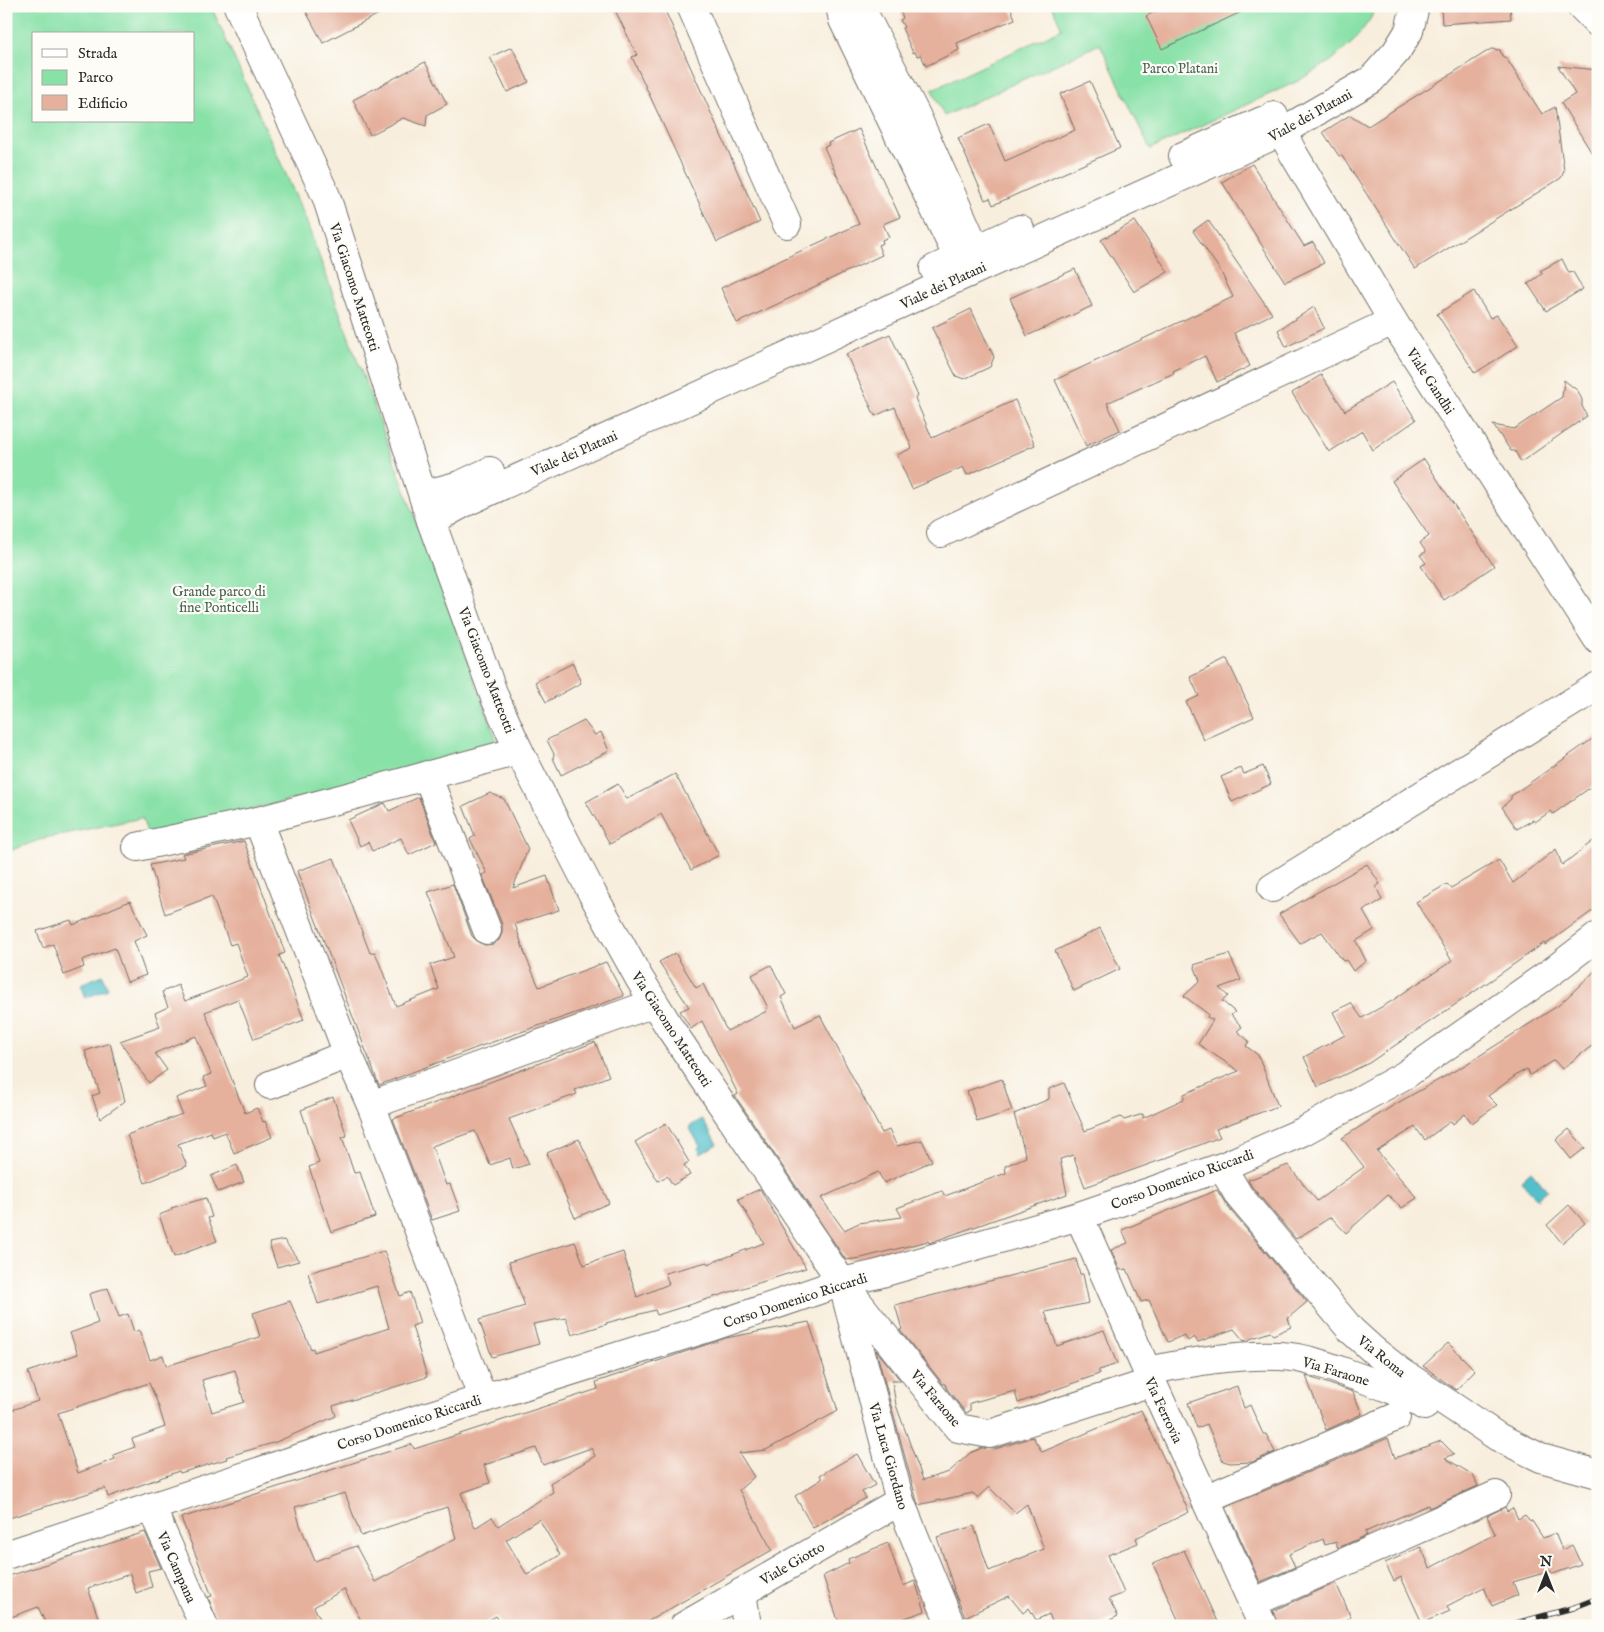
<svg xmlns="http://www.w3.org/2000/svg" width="1604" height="1632" font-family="'IM FELL English',serif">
  <rect width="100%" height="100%" fill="#fdfcf7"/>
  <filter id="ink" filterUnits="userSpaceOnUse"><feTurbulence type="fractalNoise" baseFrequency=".02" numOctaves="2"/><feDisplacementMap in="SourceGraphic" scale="10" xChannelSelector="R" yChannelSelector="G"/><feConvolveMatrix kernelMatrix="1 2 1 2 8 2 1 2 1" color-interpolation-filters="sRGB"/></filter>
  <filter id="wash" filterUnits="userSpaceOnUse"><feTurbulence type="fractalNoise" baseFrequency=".0096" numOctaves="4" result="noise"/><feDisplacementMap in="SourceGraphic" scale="20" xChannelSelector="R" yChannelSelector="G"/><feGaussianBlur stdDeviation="1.12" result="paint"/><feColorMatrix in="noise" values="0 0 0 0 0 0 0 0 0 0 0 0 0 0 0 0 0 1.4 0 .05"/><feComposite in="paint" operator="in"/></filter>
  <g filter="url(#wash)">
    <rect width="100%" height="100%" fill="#f8eedd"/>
    <g fill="#88e1a7" stroke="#5a8669" fill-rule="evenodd">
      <path d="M 6,6 L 211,6 L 304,215 L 500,749 L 148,835 L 142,818 L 45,838 L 6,852 ZM 34,34 L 194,34 L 194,121 L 34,121 Z"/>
      <path d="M 1052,6 L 1375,6 L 1371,18 L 1355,40 L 1331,61 L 1298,81 L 1150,149 L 1100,44 L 944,116 L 932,90 L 1062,29 Z"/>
    </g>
    <g fill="#52bfcb" stroke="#3e757b">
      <path d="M 103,975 L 108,989 L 85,998 L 80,984 Z"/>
      <path d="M 702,1119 L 717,1144 L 701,1154 L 698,1148 L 700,1146 L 689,1127 Z"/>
      <path d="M 1531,1171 L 1547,1190 L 1537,1199 L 1521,1180 Z"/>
    </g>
    <g id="blocks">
      <g fill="#e5b09c" fill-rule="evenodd">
        <path d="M 303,6 L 394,6 L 323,43 Z"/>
        <path d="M 613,6 L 663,6 L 760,222 L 717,242 L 632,57 L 637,55 Z"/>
        <path d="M 898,6 L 1010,6 L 1015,19 L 957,43 L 959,50 L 926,66 L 921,55 L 917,56 L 915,52 L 913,53 L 902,28 L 904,27 L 900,20 L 903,18 Z"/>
        <path d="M 1167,6 L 1254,6 L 1162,49 L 1146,16 Z"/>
        <path d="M 1441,6 L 1510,6 L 1511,19 L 1442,24 Z"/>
        <path d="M 512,47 L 529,82 L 507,92 L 490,57 Z"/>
        <path d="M 1491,49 L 1500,50 L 1502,56 L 1506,58 L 1542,114 L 1555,107 L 1564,171 L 1561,178 L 1553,183 L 1415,269 L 1342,156 L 1339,156 L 1323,132 L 1350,115 L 1368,126 Z"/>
        <path d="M 425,62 L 447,104 L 427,115 L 426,126 L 403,118 L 370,135 L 353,100 Z"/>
        <path d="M 1558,66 L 1598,70 L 1598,163 L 1561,103 L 1575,94 Z"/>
        <path d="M 1090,81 L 1120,148 L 993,205 L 990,198 L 985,200 L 958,138 L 989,124 L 1005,161 L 1075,130 L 1060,94 Z"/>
        <path d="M 859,129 L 900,217 L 883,224 L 889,237 L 882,240 L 883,243 L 878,245 L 882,255 L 737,323 L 721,288 L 859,224 L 824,147 L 829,145 L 828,143 Z"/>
        <path d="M 1252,164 L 1304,246 L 1313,242 L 1324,263 L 1285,282 L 1222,182 Z"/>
        <path d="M 1208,220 L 1272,314 L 1234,333 L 1250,366 L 1217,382 L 1205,356 L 1173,371 L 1174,373 L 1107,403 L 1120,430 L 1086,446 L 1055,380 L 1233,297 L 1220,270 L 1193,231 Z"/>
        <path d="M 1135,221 L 1168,272 L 1134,292 L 1101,240 Z"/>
        <path d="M 1562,259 L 1569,273 L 1573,272 L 1583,289 L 1546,311 L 1528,284 L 1543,273 L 1540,271 Z"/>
        <path d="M 1075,269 L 1092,306 L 1027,336 L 1010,298 Z"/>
        <path d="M 1474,291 L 1490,318 L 1497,315 L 1518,346 L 1475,373 L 1437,314 Z"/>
        <path d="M 1314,307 L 1324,328 L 1286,347 L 1278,330 Z"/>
        <path d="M 971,309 L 994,357 L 990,367 L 964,379 L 956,376 L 932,328 Z"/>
        <path d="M 890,334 L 918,396 L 915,398 L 932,438 L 1015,400 L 1035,445 L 967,475 L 963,467 L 912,489 L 897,455 L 912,448 L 895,407 L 875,416 L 846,354 Z"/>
        <path d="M 1321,375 L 1345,411 L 1392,382 L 1416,420 L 1373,450 L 1362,431 L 1329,452 L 1292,393 Z"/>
        <path d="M 1564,380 L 1578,391 L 1582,400 L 1582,406 L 1587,416 L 1521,462 L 1515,451 L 1511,451 L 1493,425 L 1514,429 L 1562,397 Z"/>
        <path d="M 1424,459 L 1494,566 L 1444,600 L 1421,566 L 1426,563 L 1420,555 L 1426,552 L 1420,543 L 1429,536 L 1392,481 Z"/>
        <path d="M 1227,659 L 1254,717 L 1204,740 L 1186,702 L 1199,696 L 1190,677 Z"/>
        <path d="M 573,663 L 581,683 L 546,702 L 535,682 Z"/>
        <path d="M 584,721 L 595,735 L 601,732 L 609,751 L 561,775 L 553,758 L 554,754 L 547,740 Z"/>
        <path d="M 1598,735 L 1598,782 L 1553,814 L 1551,811 L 1535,822 L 1533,820 L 1517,829 L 1502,807 L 1511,799 L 1511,796 Z"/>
        <path d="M 1263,766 L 1271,784 L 1232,802 L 1221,777 L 1241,768 L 1244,774 Z"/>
        <path d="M 675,774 L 719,855 L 691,870 L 661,814 L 610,844 L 586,802 L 618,784 L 627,799 Z"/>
        <path d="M 490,793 L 504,799 L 528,849 L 513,888 L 547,876 L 559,910 L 515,924 L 526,957 L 539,987 L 606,962 L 624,996 L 481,1046 L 379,1085 L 297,871 L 334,858 L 370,953 L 375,952 L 396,1006 L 439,989 L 430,965 L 454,957 L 428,892 L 453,884 L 472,936 L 478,942 L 485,945 L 493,944 L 499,940 L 502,933 L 502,924 L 482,875 L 487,873 L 470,839 L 475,836 L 463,806 Z"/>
        <path d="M 419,797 L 436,842 L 409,855 L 401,838 L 372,851 L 368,842 L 360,846 L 348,820 L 385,803 L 389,811 Z"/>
        <path d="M 1598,837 L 1598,907 L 1545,945 L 1544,943 L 1493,979 L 1369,1063 L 1318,1087 L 1304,1057 L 1345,1035 L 1333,1012 L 1351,1003 L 1362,1018 L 1392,1001 L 1409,989 L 1452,961 L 1416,902 L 1447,884 L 1451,888 L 1499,860 L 1513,883 L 1556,849 L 1562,865 Z"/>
        <path d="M 244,841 L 285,953 L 279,955 L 304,1020 L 254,1039 L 238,999 L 205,1012 L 245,1113 L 257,1108 L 263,1122 L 265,1121 L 272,1137 L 234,1153 L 225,1132 L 213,1137 L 211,1132 L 178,1144 L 187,1166 L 145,1183 L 127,1135 L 182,1114 L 176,1098 L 207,1086 L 203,1077 L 211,1074 L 196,1036 L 155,1053 L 167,1070 L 149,1083 L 120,1041 L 160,1027 L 155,1013 L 168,1007 L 162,992 L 178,985 L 185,1001 L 248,977 L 236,943 L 230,945 L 212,896 L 165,914 L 150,865 L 184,858 L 182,854 Z"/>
        <path d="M 1367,864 L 1380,884 L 1376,886 L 1382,900 L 1363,911 L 1374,930 L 1356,941 L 1366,961 L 1353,971 L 1346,960 L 1343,961 L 1322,932 L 1300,943 L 1279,914 Z"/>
        <path d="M 130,901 L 147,935 L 134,941 L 146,975 L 127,982 L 115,948 L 82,960 L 84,967 L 64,975 L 53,944 L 43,948 L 37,931 L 71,920 L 73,925 Z"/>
        <path d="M 1100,928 L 1120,969 L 1074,991 L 1055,951 Z"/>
        <path d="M 675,953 L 696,988 L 703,984 L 727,1031 L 767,1011 L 766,1008 L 768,1008 L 752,975 L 771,965 L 786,994 L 781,997 L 795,1027 L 820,1015 L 882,1133 L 889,1130 L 897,1146 L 922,1140 L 932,1161 L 884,1183 L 878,1172 L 821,1198 L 844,1230 L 859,1223 L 902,1217 L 897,1208 L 942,1191 L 945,1196 L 1006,1173 L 1005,1166 L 1026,1157 L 1014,1114 L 1049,1099 L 1049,1089 L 1064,1083 L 1085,1131 L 1121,1117 L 1124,1120 L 1143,1114 L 1143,1118 L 1184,1099 L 1184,1094 L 1239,1071 L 1198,1044 L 1213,1020 L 1207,1017 L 1208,1014 L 1184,996 L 1200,981 L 1194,965 L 1229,954 L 1241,980 L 1219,988 L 1228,996 L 1222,1001 L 1235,1012 L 1231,1015 L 1242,1027 L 1237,1031 L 1249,1041 L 1246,1046 L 1258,1055 L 1278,1106 L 1216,1129 L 1220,1137 L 1161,1160 L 1085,1187 L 1073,1155 L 1060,1159 L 1067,1194 L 929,1243 L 928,1241 L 861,1258 L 846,1260 L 735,1096 L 738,1094 L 702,1021 L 691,1029 L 680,1011 L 689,1007 L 659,962 Z"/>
        <path d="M 1598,968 L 1598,1041 L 1562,1069 L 1554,1060 L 1530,1075 L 1527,1069 L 1518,1074 L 1488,1096 L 1497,1105 L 1472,1123 L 1465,1114 L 1453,1124 L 1451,1121 L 1425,1140 L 1415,1127 L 1377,1151 L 1417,1198 L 1402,1208 L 1388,1195 L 1346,1233 L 1331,1217 L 1296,1239 L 1252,1187 L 1248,1180 L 1288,1165 L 1317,1201 L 1364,1167 L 1342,1138 L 1394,1105 L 1465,1065 L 1559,1005 Z"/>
        <path d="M 595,1042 L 609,1076 L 575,1090 L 577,1094 L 509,1119 L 529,1164 L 513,1169 L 510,1158 L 490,1165 L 475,1131 L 432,1146 L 446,1185 L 450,1184 L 460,1211 L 432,1220 L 393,1119 Z"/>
        <path d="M 110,1043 L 125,1101 L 100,1119 L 92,1096 L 100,1093 L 85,1051 Z"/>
        <path d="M 1002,1079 L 1012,1111 L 977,1122 L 967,1091 Z"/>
        <path d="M 333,1097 L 347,1136 L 342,1137 L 354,1173 L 360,1172 L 375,1217 L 331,1232 L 309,1167 L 319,1163 L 301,1110 Z"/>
        <path d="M 666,1123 L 689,1162 L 684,1165 L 690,1175 L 673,1185 L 667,1176 L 658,1181 L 635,1142 Z"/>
        <path d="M 1569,1129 L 1585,1148 L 1571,1159 L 1556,1140 Z"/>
        <path d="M 579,1139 L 609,1203 L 575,1218 L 547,1153 Z"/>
        <path d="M 237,1165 L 244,1182 L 218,1192 L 211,1176 Z"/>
        <path d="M 760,1189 L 806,1268 L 657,1315 L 655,1310 L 606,1323 L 607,1324 L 572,1335 L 566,1318 L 533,1324 L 539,1344 L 492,1357 L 479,1320 L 525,1306 L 509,1262 L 575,1242 L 584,1265 L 623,1252 L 637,1297 L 669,1284 L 665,1273 L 707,1262 L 708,1264 L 764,1243 L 738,1199 Z"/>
        <path d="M 1217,1190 L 1227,1206 L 1307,1302 L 1288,1318 L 1291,1327 L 1273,1335 L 1270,1332 L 1244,1341 L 1234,1329 L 1198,1342 L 1194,1337 L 1188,1341 L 1184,1335 L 1168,1342 L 1149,1300 L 1141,1302 L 1127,1269 L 1120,1270 L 1111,1250 L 1128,1243 L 1122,1230 Z"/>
        <path d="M 206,1198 L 212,1217 L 208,1218 L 217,1241 L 174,1257 L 159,1215 L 172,1210 L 171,1208 Z"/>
        <path d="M 1569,1205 L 1585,1223 L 1562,1243 L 1547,1225 Z"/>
        <path d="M 284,1240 L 299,1261 L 277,1267 L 269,1243 Z"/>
        <path d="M 384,1251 L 400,1296 L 410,1292 L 420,1323 L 412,1326 L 427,1377 L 333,1406 L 336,1416 L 276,1442 L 226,1457 L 227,1459 L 180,1473 L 179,1471 L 108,1497 L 105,1488 L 6,1519 L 6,1412 L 38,1401 L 28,1372 L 78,1354 L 70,1333 L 98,1323 L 89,1294 L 108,1288 L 119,1317 L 128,1314 L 134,1332 L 139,1330 L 150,1360 L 163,1355 L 166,1366 L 260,1337 L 253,1313 L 290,1301 L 311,1349 L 313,1348 L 314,1352 L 389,1328 L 377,1286 L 318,1304 L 308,1273 ZM 235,1370 L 244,1402 L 212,1412 L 202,1380 ZM 149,1383 L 158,1404 L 165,1427 L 132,1439 L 135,1447 L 113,1455 L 115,1459 L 78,1473 L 58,1413 Z"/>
        <path d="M 1076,1259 L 1080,1274 L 1083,1274 L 1089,1303 L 1045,1312 L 1057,1346 L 1104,1330 L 1117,1364 L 1099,1370 L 1099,1374 L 1018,1403 L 1015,1391 L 970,1403 L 970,1411 L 966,1413 L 947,1389 L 945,1384 L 943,1384 L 900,1330 L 902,1329 L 895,1305 Z"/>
        <path d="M 809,1322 L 838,1411 L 766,1450 L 739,1453 L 754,1477 L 739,1490 L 772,1550 L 640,1626 L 502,1626 L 496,1616 L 479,1626 L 364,1626 L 344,1589 L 314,1607 L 324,1626 L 219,1626 L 208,1597 L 212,1596 L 181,1518 L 412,1444 L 414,1449 L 598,1389 L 596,1382 L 726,1338 ZM 536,1448 L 543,1465 L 591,1448 L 595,1456 L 550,1483 L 553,1492 L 498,1526 L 492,1517 L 475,1528 L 461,1493 L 490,1483 L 484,1465 ZM 345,1493 L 361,1536 L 447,1507 L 456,1538 L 375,1582 L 356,1546 L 315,1561 L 300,1525 L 295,1507 ZM 539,1519 L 560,1555 L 527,1575 L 506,1540 Z"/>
        <path d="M 1448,1343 L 1475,1370 L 1456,1390 L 1423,1366 Z"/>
        <path d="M 876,1350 L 901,1381 L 892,1381 L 896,1405 L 923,1480 L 949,1472 L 970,1453 L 982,1448 L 995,1449 L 1033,1437 L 1042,1452 L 1141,1410 L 1189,1512 L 1136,1538 L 1138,1543 L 1108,1555 L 1124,1593 L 1109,1599 L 1118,1616 L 1098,1626 L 1054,1626 L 1049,1614 L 1036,1620 L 1029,1608 L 1023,1613 L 1009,1596 L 965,1617 L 953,1589 L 954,1589 L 937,1537 L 974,1526 L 989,1571 L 1044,1549 L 1027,1504 L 1015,1513 L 989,1487 L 977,1498 L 973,1493 L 918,1505 Z"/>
        <path d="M 1306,1376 L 1353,1392 L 1362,1414 L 1326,1430 Z"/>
        <path d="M 1237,1386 L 1244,1408 L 1250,1405 L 1263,1434 L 1266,1434 L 1275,1452 L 1252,1462 L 1230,1463 L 1223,1461 L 1207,1424 L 1197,1428 L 1188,1403 Z"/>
        <path d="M 1388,1438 L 1395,1458 L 1441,1441 L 1454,1454 L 1445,1458 L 1473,1475 L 1478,1486 L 1429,1508 L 1428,1505 L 1365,1532 L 1367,1535 L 1338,1548 L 1336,1542 L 1325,1545 L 1323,1539 L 1289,1554 L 1295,1567 L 1260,1582 L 1226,1507 Z"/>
        <path d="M 857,1454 L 875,1485 L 862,1492 L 866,1498 L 813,1528 L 795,1496 L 822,1479 L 820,1475 Z"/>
        <path d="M 1505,1507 L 1507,1511 L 1513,1508 L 1518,1519 L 1525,1515 L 1529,1520 L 1532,1521 L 1543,1538 L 1555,1533 L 1562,1550 L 1572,1545 L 1581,1564 L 1553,1574 L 1551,1571 L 1513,1582 L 1518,1595 L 1492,1606 L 1484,1587 L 1447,1606 L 1450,1611 L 1422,1623 L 1401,1577 L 1394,1581 L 1385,1563 L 1421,1547 L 1430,1568 L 1495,1534 L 1487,1516 Z"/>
        <path d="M 145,1532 L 161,1568 L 148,1571 L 152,1587 L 136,1593 L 130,1574 L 88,1588 L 101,1626 L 47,1626 L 38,1607 L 6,1619 L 6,1577 Z"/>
        <path d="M 888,1543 L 903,1586 L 915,1581 L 925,1611 L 882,1626 L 840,1626 L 823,1576 L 849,1563 L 848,1559 Z"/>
        <path d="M 1184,1550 L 1219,1626 L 1181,1626 L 1153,1564 Z"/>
        <path d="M 1336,1583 L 1351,1617 L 1331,1626 L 1278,1626 L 1273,1611 Z"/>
      </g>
    </g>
  </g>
  <g filter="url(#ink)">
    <use href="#blocks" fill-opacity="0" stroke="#736f69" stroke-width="1"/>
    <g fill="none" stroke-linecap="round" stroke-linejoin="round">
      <g stroke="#736f69" stroke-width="30">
        <g id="minor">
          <path d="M 238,6 L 326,196 L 431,521 L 495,698 L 519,751 L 592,893 L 639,978 L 670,1028 L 842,1282 L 958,1428 L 990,1434 L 1152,1382"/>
          <path d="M 691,6 L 787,224"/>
          <path d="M 840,6 L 843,20 L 966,274"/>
          <path d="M 863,6 L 864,14 L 916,115 L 979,256"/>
          <path d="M 1581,6 L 1598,23"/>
          <path d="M 1274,116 L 1293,153 L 1393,321 L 1598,640"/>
          <path d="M 1183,156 L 1262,121"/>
          <path d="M 934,269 L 1020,229"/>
          <path d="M 423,495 L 460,485 L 490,471"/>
          <path d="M 431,521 L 466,502 L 966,274 L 1281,132 L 1371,80 L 1396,52 L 1409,31 L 1415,6"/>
          <path d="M 941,533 L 1393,321"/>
          <path d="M 427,775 L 487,930"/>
          <path d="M 258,821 L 348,1054 L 371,1105 L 483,1399"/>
          <path d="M 137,847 L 258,821 L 519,751"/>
          <path d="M 1272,888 L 1598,686"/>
          <path d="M 270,1085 L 348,1054"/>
          <path d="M 371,1105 L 654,1003"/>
          <path d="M 1222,1167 L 1239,1196 L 1351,1330 L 1373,1350 L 1401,1372 L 1498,1437 L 1541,1458 L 1598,1474"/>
          <path d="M 1079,1216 L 1147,1371 L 1263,1626"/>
          <path d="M 845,1293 L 900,1501 L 951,1626"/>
          <path d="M 1147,1371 C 1191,1362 1235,1354 1280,1356 C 1307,1357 1333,1368 1358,1377 C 1381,1385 1404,1393 1424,1406"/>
          <path d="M 1205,1499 L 1396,1417"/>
          <path d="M 151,1507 L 204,1626"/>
          <path d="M 742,1592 L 747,1626"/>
          <path d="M 1252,1603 L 1496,1495"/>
          <path d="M 684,1626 L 900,1501"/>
        </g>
      </g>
      <g stroke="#736f69" stroke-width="30">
        <path id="major" d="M 6,1555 L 415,1420 L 708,1328 L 842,1282 L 878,1274 L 1079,1216 L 1222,1167 L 1302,1132 L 1405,1075 L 1554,970 L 1598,936"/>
      </g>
      <use href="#minor" stroke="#fff" stroke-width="28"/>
      <use href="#major" stroke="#fff" stroke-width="28"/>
      <g stroke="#2b2b2b" stroke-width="5.5">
        <g id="rail">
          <path d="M 1570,1609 L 1598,1598"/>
          <path d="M 1505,1626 L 1576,1607"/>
        </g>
      </g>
      <use href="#rail" stroke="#fdfcf7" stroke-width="4" stroke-dasharray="11" stroke-linecap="butt"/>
    </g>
  </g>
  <g text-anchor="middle" stroke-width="4.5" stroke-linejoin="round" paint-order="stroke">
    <g font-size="14" fill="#476250" stroke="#fdfcf7">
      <text x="1180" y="73">Parco Platani</text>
      <text x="219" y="596">Grande parco di<tspan x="219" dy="16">fine Ponticelli</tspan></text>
    </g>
    <g font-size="14" fill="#2b2b2b" stroke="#fdfcf7">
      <text transform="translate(1310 115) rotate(-29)" y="5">Viale dei Platani</text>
      <text transform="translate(943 285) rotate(-25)" y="5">Viale dei Platani</text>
      <text transform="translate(355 287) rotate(72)" y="5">Via Giacomo Matteotti</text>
      <text transform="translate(1431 381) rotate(57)" y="5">Viale Gandhi</text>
      <text transform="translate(574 453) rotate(-24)" y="5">Viale dei Platani</text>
      <text transform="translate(487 670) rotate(69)" y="5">Via Giacomo Matteotti</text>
      <text transform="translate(672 1029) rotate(57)" y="5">Via Giacomo Matteotti</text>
      <text transform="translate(1182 1179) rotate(-20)" y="5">Corso Domenico Riccardi</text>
      <text transform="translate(795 1300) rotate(-18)" y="5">Corso Domenico Riccardi</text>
      <text transform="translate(1382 1356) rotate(39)" y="5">Via Roma</text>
      <text transform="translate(1336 1371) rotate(17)" y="5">Via Faraone</text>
      <text transform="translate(936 1398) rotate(50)" y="5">Via Faraone</text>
      <text transform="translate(1164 1410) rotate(65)" y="5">Via Ferrovia</text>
      <text transform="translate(409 1422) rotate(-18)" y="5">Corso Domenico Riccardi</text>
      <text transform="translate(889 1456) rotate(74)" y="5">Via Luca Giordano</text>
      <text transform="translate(792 1563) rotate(-30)" y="5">Viale Giotto</text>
      <text transform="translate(177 1567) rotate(66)" y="5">Via Campana</text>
    </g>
  </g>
  <rect width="1604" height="1632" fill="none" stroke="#fdfcf7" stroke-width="25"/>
  <rect x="32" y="32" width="162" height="90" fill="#fdfcf7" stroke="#a9a8a5"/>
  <rect x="42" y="49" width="25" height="8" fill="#ffffff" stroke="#a9a8a5"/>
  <text x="78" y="58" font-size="15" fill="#2b2b2b">Strada</text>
  <rect x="42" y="70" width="25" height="15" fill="#88e1a7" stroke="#a9a8a5"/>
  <text x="78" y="82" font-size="15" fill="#2b2b2b">Parco</text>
  <rect x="42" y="95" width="25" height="15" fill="#e5b09c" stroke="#a9a8a5"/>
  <text x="78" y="108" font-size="15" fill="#2b2b2b">Edificio</text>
  <g transform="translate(1546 1574)" stroke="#fdfcf7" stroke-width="4" paint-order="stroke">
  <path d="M0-4L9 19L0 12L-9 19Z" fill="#2b2b2b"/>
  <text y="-8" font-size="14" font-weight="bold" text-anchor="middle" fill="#2b2b2b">N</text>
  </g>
</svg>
